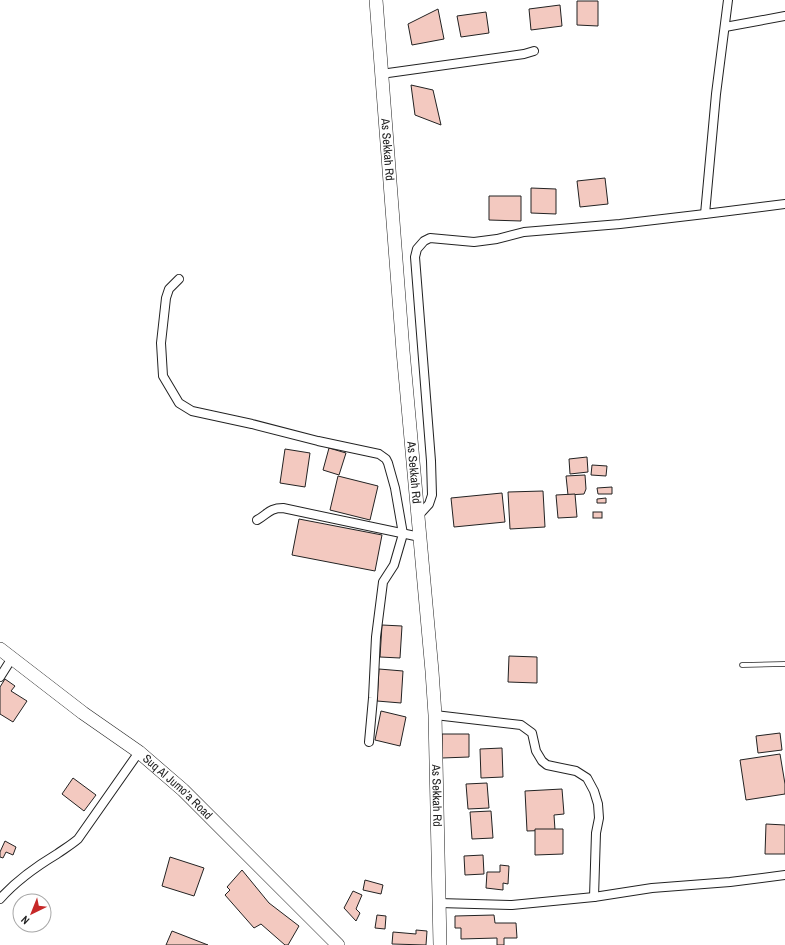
<svg xmlns="http://www.w3.org/2000/svg" width="785" height="945" font-family="'Archivo Narrow',sans-serif">
  <rect width="100%" height="100%" fill="#fff"/>
  <g fill="#f3c9c0" stroke="#222">
    <path d="M 577,1 L 598,1 L 598,26 L 577,25 Z"/>
    <path d="M 560,5 L 562,26 L 531,30 L 529,9 Z"/>
    <path d="M 438,9 L 444,39 L 412,45 L 408,24 Z"/>
    <path d="M 486,12 L 489,33 L 461,37 L 457,16 Z"/>
    <path d="M 411,85 L 433,90 L 441,125 L 415,115 Z"/>
    <path d="M 605,178 L 608,204 L 580,207 L 577,181 Z"/>
    <path d="M 531,188 L 556,189 L 556,214 L 531,213 Z"/>
    <path d="M 489,196 L 521,196 L 521,221 L 489,220 Z"/>
    <path d="M 329,448 L 346,453 L 339,475 L 323,470 Z"/>
    <path d="M 285,449 L 310,453 L 305,487 L 280,483 Z"/>
    <path d="M 587,457 L 588,472 L 570,474 L 569,459 Z"/>
    <path d="M 592,465 L 607,466 L 606,476 L 591,475 Z"/>
    <path d="M 585,475 L 586,489 L 584,494 L 568,495 L 566,476 Z"/>
    <path d="M 338,476 L 378,486 L 370,520 L 330,510 Z"/>
    <path d="M 612,487 L 612,494 L 598,494 L 597,488 Z"/>
    <path d="M 543,491 L 545,527 L 510,529 L 508,492 Z"/>
    <path d="M 502,493 L 505,522 L 454,527 L 451,498 Z"/>
    <path d="M 575,494 L 577,517 L 558,518 L 556,495 Z"/>
    <path d="M 606,498 L 606,503 L 597,503 L 597,499 Z"/>
    <rect x="593" y="512" width="9" height="6"/>
    <path d="M 299,519 L 382,535 L 375,571 L 292,555 Z"/>
    <path d="M 382,625 L 402,626 L 400,658 L 380,657 Z"/>
    <path d="M 509,656 L 537,657 L 537,683 L 508,682 Z"/>
    <path d="M 379,669 L 403,671 L 401,703 L 377,701 Z"/>
    <path d="M 5,679 L 15,686 L 11,691 L 27,701 L 13,722 L 0,714 L 0,687 Z"/>
    <path d="M 381,711 L 406,717 L 400,746 L 375,740 Z"/>
    <path d="M 780,733 L 782,750 L 758,753 L 756,736 Z"/>
    <path d="M 442,734 L 469,734 L 469,757 L 442,758 Z"/>
    <path d="M 502,748 L 503,777 L 481,778 L 480,749 Z"/>
    <path d="M 780,754 L 785,784 L 785,794 L 746,800 L 740,760 Z"/>
    <path d="M 73,778 L 96,795 L 84,811 L 62,794 Z"/>
    <path d="M 487,783 L 489,808 L 468,809 L 466,784 Z"/>
    <path d="M 562,789 L 564,814 L 554,815 L 555,830 L 527,831 L 525,791 Z"/>
    <path d="M 491,811 L 493,838 L 472,839 L 470,812 Z"/>
    <path d="M 766,824 L 785,825 L 785,854 L 765,854 Z"/>
    <path d="M 535,829 L 563,829 L 563,854 L 535,855 Z"/>
    <path d="M 5,841 L 16,847 L 13,855 L 6,852 L 3,858 L 0,857 L 0,852 Z"/>
    <path d="M 483,855 L 484,874 L 465,875 L 464,856 Z"/>
    <path d="M 170,857 L 204,868 L 194,896 L 162,886 Z"/>
    <path d="M 500,865 L 509,866 L 508,884 L 503,883 L 503,890 L 486,888 L 487,872 L 500,872 Z"/>
    <path d="M 242,870 L 269,903 L 299,926 L 288,945 L 285,945 L 261,924 L 254,928 L 225,895 L 230,890 L 227,887 Z"/>
    <path d="M 365,880 L 383,885 L 381,894 L 363,890 Z"/>
    <path d="M 353,891 L 362,895 L 356,909 L 360,913 L 356,921 L 344,908 Z"/>
    <path d="M 377,915 L 386,916 L 385,929 L 375,928 Z"/>
    <path d="M 494,915 L 495,923 L 516,923 L 517,938 L 504,938 L 504,945 L 497,945 L 497,938 L 461,939 L 461,928 L 455,928 L 455,916 Z"/>
    <path d="M 416,930 L 427,931 L 426,945 L 392,944 L 393,932 L 416,934 Z"/>
    <path d="M 172,931 L 208,945 L 166,945 Z"/>
  </g>
  <g fill="none" stroke-linecap="round" stroke-linejoin="round">
    <g stroke="#222" stroke-width="5.5">
      <path id="service" d="M 742,665 L 785,664"/>
    </g>
    <g stroke="#222" stroke-width="10">
      <g id="minor">
        <path d="M 728,0 L 716,94 L 705,214 L 785,204"/>
        <path d="M 725,27 L 785,16"/>
        <path d="M 381,74 L 524,54 L 534,51"/>
        <path d="M 179,279 L 169,289 L 166,298 L 161,343 L 163,376 L 179,403 L 192,411 L 252,424 L 318,441 L 379,454 L 386,459 L 388,463 L 395,488 L 403,534 L 394,565 L 383,582 L 376,637 L 373,698 L 369,742"/>
        <path d="M 418,516 L 429,504 L 432,495 L 431,461 L 415,257 L 417,249 L 424,241 L 430,238 L 474,242 L 497,239 L 524,232 L 620,224 L 705,214"/>
        <path d="M 257,520 C 268,514 269,508 283,508 L 420,537"/>
        <path d="M 0,677 L 12,658"/>
        <path d="M 435,715 L 521,725 L 532,733 L 536,751 L 542,761 L 547,765 L 576,771 L 587,778 L 594,791 L 598,804 L 599,818 L 596,833 L 594,897"/>
        <path d="M 0,899 C 15,882 37,866 57,854 C 64,849 71,845 78,839 L 139,752"/>
        <path d="M 439,903 L 512,905 L 594,897 L 652,888 L 730,882 L 785,875"/>
      </g>
    </g>
    <g stroke="#222" stroke-width="14">
      <g id="primary">
        <path id="s1" d="M 376,0 L 403,351 L 432,671 L 435,715 L 440,945"/>
        <path id="s2" d="M 0,649 L 83,713 L 139,752 L 183,790 L 338,945"/>
      </g>
    </g>
    <use href="#service" stroke="#fff" stroke-width="4"/>
    <use href="#minor" stroke="#fff" stroke-width="8"/>
    <use href="#primary" stroke="#fff" stroke-width="13"/>
  </g>
  <g text-anchor="middle" stroke-width="3" stroke-linejoin="round" paint-order="stroke">
    <g font-size="12" fill="#222" stroke="#fff">
      <text dy="4" stroke="none"><textPath href="#s1" startOffset="150">As Sekkah Rd</textPath></text>
      <text dy="4" stroke="none"><textPath href="#s1" startOffset="474">As Sekkah Rd</textPath></text>
      <text dy="4" stroke="none"><textPath href="#s2" startOffset="225">Suq Al Jumo’a Road</textPath></text>
      <text dy="4" stroke="none"><textPath href="#s1" startOffset="798">As Sekkah Rd</textPath></text>
    </g>
  </g>
  <g transform="translate(32 913) rotate(223)"><circle r="19" fill="#ffffff" stroke="#a7a7a7"/>
  <path d="M0-3L7 15L0 10L-7 15Z" fill="#c62828"/>
  <text y="-6" font-size="11" font-weight="bold" text-anchor="middle" fill="#222222">N</text>
  </g>
</svg>
